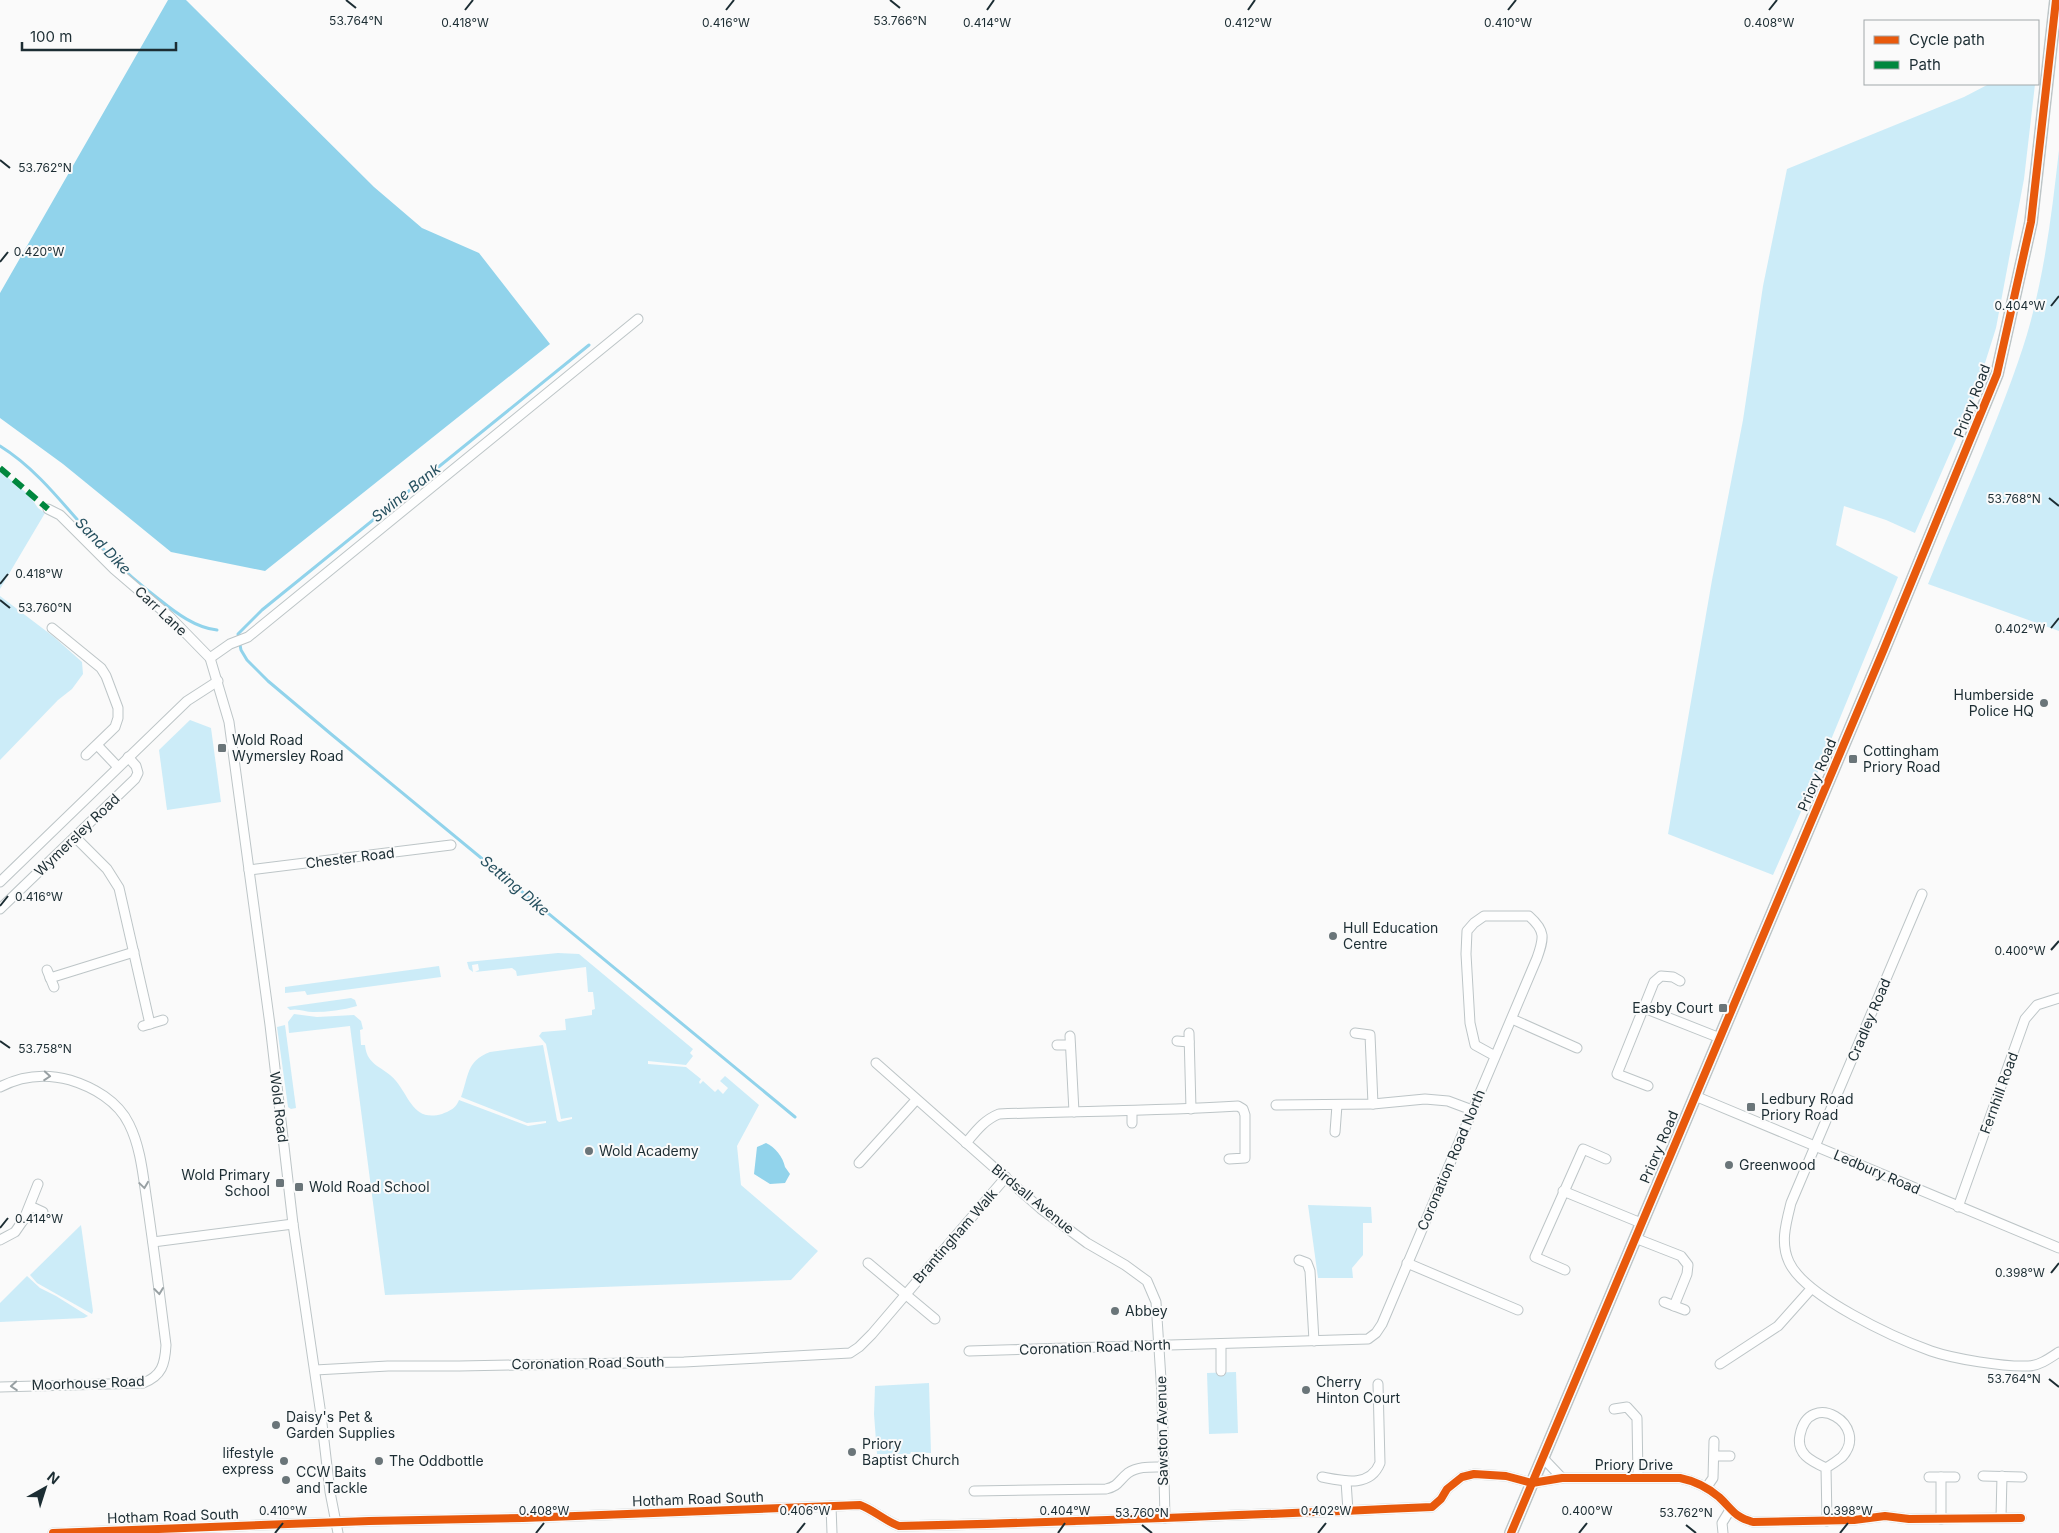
<svg xmlns="http://www.w3.org/2000/svg" width="2059" height="1533" font-family="Inter,sans-serif">
  <rect width="100%" height="100%" fill="#fafafa"/>
  <g fill="#ccecf8">
    <path d="M 1989,84 L 2035,84 L 2024,179 L 1996,328 L 1974,398 L 1915,533 L 1886,520 L 1844,506 L 1836,545 L 1898,577 L 1807,798 L 1773,875 L 1668,834 L 1712,580 L 1743,420 L 1763,286 L 1787,169 L 1964,97 Z"/>
    <path d="M 2059,150 L 2059,631 L 1928,584 C 1958,510 1992,437 2018,362 C 2042,295 2051,221 2059,150 Z"/>
    <path d="M 0,471 L 29,495 L 38,508 L 45,513 L 0,589 Z"/>
    <path d="M 0,596 L 54,637 L 82,662 L 83,674 L 72,689 L 58,700 L 0,760 Z"/>
    <path d="M 190,720 L 211,728 L 221,802 L 167,810 L 159,750 Z"/>
    <path d="M 558,953 L 579,954 L 693,1049 L 690,1053 L 693,1056 L 686,1065 L 648,1061 L 648,1064 L 686,1067 L 701,1079 L 699,1082 L 700,1084 L 703,1081 L 715,1092 L 718,1089 L 723,1094 L 728,1088 L 720,1081 L 725,1076 L 759,1105 L 737,1146 L 741,1185 L 818,1251 L 791,1280 L 385,1295 L 350,1026 L 289,1033 L 288,1022 L 294,1014 L 317,1017 L 354,1015 L 361,1021 L 363,1029 L 360,1030 L 361,1045 L 365,1045 C 367,1067 384,1066 396,1081 C 410,1098 414,1122 442,1114 C 450,1111 456,1108 459,1100 L 528,1126 L 546,1123 L 546,1121 L 527,1123 L 461,1097 C 469,1076 466,1061 490,1052 L 543,1045 L 557,1120 L 559,1122 L 572,1119 L 572,1117 L 561,1119 L 546,1044 L 539,1036 L 542,1032 L 566,1030 L 565,1019 L 592,1015 L 592,1010 L 595,1009 L 593,992 L 588,992 L 586,967 L 517,976 L 516,971 L 512,968 L 475,972 L 479,970 L 478,964 L 472,965 L 473,972 L 469,969 L 467,962 Z"/>
    <path d="M 439,966 L 441,977 L 307,995 L 305,991 L 285,993 L 285,987 Z"/>
    <path d="M 351,998 L 355,1000 L 357,1006 C 343,1010 328,1012 313,1012 C 305,1012 298,1008 290,1010 L 287,1007 Z"/>
    <path d="M 285,1025 L 296,1108 L 291,1109 L 288,1107 L 277,1027 Z"/>
    <path d="M 1308,1205 L 1371,1207 L 1372,1223 L 1363,1223 L 1363,1255 L 1352,1268 L 1353,1278 L 1318,1278 Z"/>
    <path d="M 81,1225 L 93,1311 L 92,1314 L 37,1283 L 30,1275 Z"/>
    <path d="M 27,1276 L 40,1288 L 56,1296 L 88,1316 L 84,1318 L 0,1322 L 0,1303 Z"/>
    <path d="M 1236,1372 L 1238,1433 L 1209,1434 L 1207,1373 Z"/>
    <path d="M 929,1383 L 931,1453 L 911,1452 L 910,1454 L 877,1454 L 874,1414 L 875,1386 Z"/>
  </g>
  <g fill="#91d3eb">
    <path d="M 168,0 L 186,0 L 374,187 L 422,228 L 479,253 L 550,344 L 265,571 L 171,552 L 63,464 L 0,418 L 0,293 Z"/>
    <path d="M 766,1143 C 775,1147 783,1157 785,1167 L 790,1174 L 785,1183 L 770,1184 L 754,1174 L 757,1147 Z"/>
  </g>
  <g fill="none" stroke-linecap="round" stroke-linejoin="round">
    <g stroke="#91d3eb" stroke-width="3">
      <path d="M 589,345 L 262,610 L 238,634 L 241,650 L 247,660 L 268,681 L 331,734 L 795,1117"/>
      <path d="M 0,446 C 44,473 75,521 111,557 C 126,573 143,587 160,600 C 176,613 196,628 217,630"/>
    </g>
    <g stroke="#bdc5c7" stroke-width="11">
      <g id="street">
        <path d="M 48,509 L 60,515 L 114,569 L 170,617 L 210,658 L 229,722 L 270,1025 L 293,1224 L 321,1415 L 330,1492 L 338,1533"/>
        <path d="M 52,628 L 101,668 L 106,676 L 118,708 L 118,718 L 115,727 L 86,755"/>
        <path d="M 210,658 L 230,644 L 248,637 L 638,319"/>
        <path d="M 98,746 L 118,767"/>
        <path d="M 75,837 L 107,869 L 119,888 L 150,1024"/>
        <path d="M 249,870 L 451,845"/>
        <path d="M 0,882 L 187,701 L 218,681"/>
        <path d="M 1922,894 L 1791,1203 C 1786,1223 1780,1243 1789,1262 C 1805,1297 1895,1338 1931,1351 C 1954,1359 2004,1367 2028,1366 C 2039,1366 2050,1358 2059,1352"/>
        <path d="M 0,909 L 135,779 L 138,773 L 136,766 L 128,757"/>
        <path d="M 47,970 L 54,987"/>
        <path d="M 50,978 L 134,952"/>
        <path d="M 1644,1008 L 1720,1038"/>
        <path d="M 1512,1019 L 1577,1048"/>
        <path d="M 143,1026 L 163,1020"/>
        <path d="M 1189,1033 L 1191,1109"/>
        <path d="M 1355,1033 L 1370,1035 L 1373,1104"/>
        <path d="M 1070,1036 L 1074,1112"/>
        <path d="M 1177,1041 L 1189,1042"/>
        <path d="M 1057,1045 L 1070,1045"/>
        <path d="M 876,1063 L 1041,1209 L 1087,1243 L 1125,1265 L 1147,1281 L 1156,1302 L 1162,1395 L 1165,1518"/>
        <path d="M 1648,1086 L 1617,1074 L 1654,982 L 1661,976 L 1673,977 L 1680,981"/>
        <path d="M 0,1087 C 23,1075 45,1073 70,1080 C 93,1087 118,1101 129,1124 C 141,1148 143,1176 147,1202 C 154,1250 160,1297 166,1345 C 165,1364 162,1376 143,1383 L 0,1387"/>
        <path d="M 1695,1096 L 2059,1248"/>
        <path d="M 1276,1105 L 1373,1104 L 1425,1099 L 1448,1101 L 1472,1110"/>
        <path d="M 1132,1123 L 1132,1112"/>
        <path d="M 1335,1132 L 1337,1105"/>
        <path d="M 966,1143 C 976,1131 984,1120 999,1114 C 1079,1111 1158,1111 1238,1106 L 1243,1109 L 1245,1115 L 1245,1158 L 1229,1159"/>
        <path d="M 859,1163 L 916,1100"/>
        <path d="M 1563,1191 L 1641,1223"/>
        <path d="M 30,1206 L 43,1212"/>
        <path d="M 1958,1207 L 2025,1019 L 2037,1005 L 2059,998"/>
        <path d="M 1635,1238 L 1681,1256 L 1688,1265 L 1687,1274 L 1674,1306"/>
        <path d="M 0,1240 L 15,1232 L 24,1219 L 38,1184"/>
        <path d="M 153,1242 L 293,1224"/>
        <path d="M 1299,1260 L 1307,1263 L 1310,1271 L 1314,1341"/>
        <path d="M 868,1263 L 935,1319"/>
        <path d="M 1407,1263 L 1518,1310"/>
        <path d="M 1565,1270 L 1535,1257 L 1583,1149 L 1606,1159"/>
        <path d="M 1664,1302 L 1685,1310"/>
        <path d="M 969,1351 L 1368,1339 L 1376,1333 L 1382,1324 L 1537,958 C 1544,938 1546,931 1529,916 L 1484,916 L 1474,923 L 1467,931 L 1466,954 L 1470,1023 L 1475,1045 L 1495,1056"/>
        <path d="M 1720,1364 L 1778,1326 L 1811,1289"/>
        <path d="M 315,1370 L 388,1366 L 459,1366 L 684,1362 L 850,1353 L 859,1347 L 872,1334 L 1006,1177"/>
        <path d="M 1221,1371 L 1221,1344"/>
        <path d="M 1614,1409 L 1627,1407 L 1637,1418 L 1638,1477"/>
        <path d="M 1715,1456 L 1730,1456"/>
        <path d="M 1543,1458 L 1562,1478"/>
        <path d="M 1826,1468 C 1831,1465 1837,1461 1842,1457 C 1871,1425 1809,1388 1800,1435 C 1796,1454 1811,1461 1826,1468 L 1827,1521"/>
        <path d="M 1983,1476 L 2022,1477"/>
        <path d="M 1322,1477 C 1343,1481 1370,1488 1380,1463 L 1378,1384"/>
        <path d="M 1929,1477 L 1955,1477"/>
        <path d="M 1941,1477 L 1941,1519"/>
        <path d="M 1346,1481 L 1348,1511"/>
        <path d="M 1706,1488 L 1713,1478 L 1714,1441"/>
        <path d="M 974,1491 L 1106,1489 C 1119,1486 1118,1481 1128,1473 C 1138,1466 1151,1467 1163,1467"/>
        <path d="M 831,1506 L 832,1533"/>
        <path d="M 2001,1517 L 2002,1476"/>
        <path d="M 53,1533 L 369,1521 L 523,1518 L 860,1505 C 874,1510 885,1521 899,1526 C 1077,1522 1255,1515 1432,1507 L 1441,1499 L 1447,1489 L 1462,1477 L 1474,1474 L 1506,1476 L 1532,1483 L 1562,1478 L 1680,1478 C 1695,1481 1707,1487 1719,1497 C 1732,1509 1734,1517 1753,1522 L 1854,1520 L 1885,1516 L 1909,1519 L 2021,1518"/>
        <path d="M 1723,1533 L 1722,1523 L 1730,1510"/>
      </g>
    </g>
    <g stroke="#bdc5c7" stroke-width="14">
      <path id="secondary" d="M 1511,1533 L 1884,649 L 1997,374 L 2031,222 L 2056,0"/>
    </g>
    <use href="#street" stroke="#fefefe" stroke-width="9"/>
    <use href="#secondary" stroke="#eff4f6" stroke-width="11"/>
    <path stroke="#00873e" stroke-width="6" stroke-dasharray="12 6" stroke-linecap="butt" d="M 0,468 L 48,509"/>
    <g stroke="#fafafa" stroke-width="11">
      <g id="cycleway">
        <path d="M 53,1533 L 369,1521 L 523,1518 L 860,1505 C 874,1510 885,1521 899,1526 C 1077,1522 1255,1515 1432,1507 L 1441,1499 L 1447,1489 L 1462,1477 L 1474,1474 L 1506,1476 L 1532,1483 L 1562,1478 L 1680,1478 C 1695,1481 1707,1487 1719,1497 C 1732,1509 1734,1517 1753,1522 L 1854,1520 L 1885,1516 L 1909,1519 L 2021,1518"/>
        <path d="M 1511,1533 L 1884,649 L 1997,374 L 2031,222 L 2056,0"/>
      </g>
    </g>
    <use href="#cycleway" stroke="#e8590c" stroke-width="8"/>
  </g>
  <defs><path id="oneway-chevron" d="M-2-3.5L2.5 0L-2 3.5" fill="none" stroke-width="1.6" stroke-linecap="round" stroke-linejoin="round" transform="scale(1.25)"/></defs>
  <g stroke="#98a0a3">
    <use href="#oneway-chevron" transform="translate(47 1076) rotate(4)"/>
    <use href="#oneway-chevron" transform="translate(144 1185) rotate(82)"/>
    <use href="#oneway-chevron" transform="translate(159 1291) rotate(83)"/>
    <use href="#oneway-chevron" transform="translate(14 1386) rotate(176)"/>
  </g>
  <path fill="none" stroke="#1c2d33" stroke-width="2" d="M 346,0 L 356,8M 890,0 L 900,8M 465,10 L 473,0M 726,10 L 734,0M 987,10 L 994,0M 1248,10 L 1255,0M 1508,10 L 1516,0M 1769,10 L 1777,0M 0,160 L 10,168M 0,262 L 8,252M 2051,306 L 2059,296M 2049,498 L 2059,506M 0,584 L 8,574M 0,600 L 10,608M 2051,628 L 2059,618M 0,906 L 8,896M 2051,950 L 2059,941M 0,1041 L 10,1048M 0,1228 L 8,1218M 2051,1273 L 2059,1263M 2049,1379 L 2059,1387M 1142,1525 L 1152,1533M 1686,1525 L 1696,1533M 275,1533 L 283,1523M 536,1533 L 544,1523M 797,1533 L 805,1523M 1058,1533 L 1065,1523M 1318,1533 L 1326,1523M 1579,1533 L 1587,1523M 1840,1533 L 1848,1523"/>
  <g fill="#6a7579" stroke="#fafafa" stroke-width="2">
    <circle cx="2044" cy="703" r="5"/>
    <rect x="217" y="743" width="10" height="10" rx="2.5"/>
    <rect x="1848" y="754" width="10" height="10" rx="2.5"/>
    <circle cx="1333" cy="936" r="5"/>
    <rect x="1718" y="1003" width="10" height="10" rx="2.5"/>
    <rect x="1746" y="1102" width="10" height="10" rx="2.5"/>
    <circle cx="589" cy="1151" r="5"/>
    <circle cx="1729" cy="1165" r="5"/>
    <rect x="275" y="1178" width="10" height="10" rx="2.5"/>
    <rect x="294" y="1182" width="10" height="10" rx="2.5"/>
    <circle cx="1115" cy="1311" r="5"/>
    <circle cx="1306" cy="1390" r="5"/>
    <circle cx="276" cy="1425" r="5"/>
    <circle cx="852" cy="1452" r="5"/>
    <circle cx="284" cy="1461" r="5"/>
    <circle cx="379" cy="1461" r="5"/>
    <circle cx="286" cy="1480" r="5"/>
  </g>
  <g text-anchor="middle" stroke-width="4" stroke-linejoin="round" paint-order="stroke">
    <g font-size="14" fill="#1c2d33" stroke="#fafafa">
      <text transform="translate(1972 401) rotate(-69)" y="5">Priory Road</text>
      <text transform="translate(161 611) rotate(43)" y="5">Carr Lane</text>
      <text transform="translate(1817 775) rotate(-67)" y="5">Priory Road</text>
      <text transform="translate(77 835) rotate(-44)" y="5">Wymersley Road</text>
      <text transform="translate(350 858) rotate(-7)" y="5">Chester Road</text>
      <text transform="translate(1869 1020) rotate(-67)" y="5">Cradley Road</text>
      <text transform="translate(1999 1093) rotate(-70)" y="5">Fernhill Road</text>
      <text transform="translate(279 1107) rotate(83)" y="5">Wold Road</text>
      <text transform="translate(1659 1147) rotate(-67)" y="5">Priory Road</text>
      <text transform="translate(1451 1160) rotate(-67)" y="5">Coronation Road North</text>
      <text transform="translate(1877 1172) rotate(23)" y="5">Ledbury Road</text>
      <text transform="translate(1033 1199) rotate(39)" y="5">Birdsall Avenue</text>
      <text transform="translate(955 1236) rotate(-49)" y="5">Brantingham Walk</text>
      <text transform="translate(1095 1347) rotate(-2)" y="5">Coronation Road North</text>
      <text transform="translate(588 1363) rotate(-1)" y="5">Coronation Road South</text>
      <text transform="translate(88 1383) rotate(-2)" y="5">Moorhouse Road</text>
      <text transform="translate(1162 1431) rotate(-91)" y="5">Sawston Avenue</text>
      <text x="1634" y="1470">Priory Drive</text>
      <text transform="translate(698 1499) rotate(-2)" y="5">Hotham Road South</text>
      <text transform="translate(173 1516) rotate(-2)" y="5">Hotham Road South</text>
    </g>
    <g font-size="14" fill="#1c2d33" stroke="#fafafa" text-anchor="start">
      <text x="2034" y="700" text-anchor="end">Humberside<tspan x="2034" dy="16">Police HQ</tspan></text>
      <text x="232" y="745">Wold Road<tspan x="232" dy="16">Wymersley Road</tspan></text>
      <text x="1863" y="756">Cottingham<tspan x="1863" dy="16">Priory Road</tspan></text>
      <text x="1343" y="933">Hull Education<tspan x="1343" dy="16">Centre</tspan></text>
      <text x="1713" y="1013" text-anchor="end">Easby Court</text>
      <text x="1761" y="1104">Ledbury Road<tspan x="1761" dy="16">Priory Road</tspan></text>
      <text x="599" y="1156">Wold Academy</text>
      <text x="1739" y="1170">Greenwood</text>
      <text x="270" y="1180" text-anchor="end">Wold Primary<tspan x="270" dy="16">School</tspan></text>
      <text x="309" y="1192">Wold Road School</text>
      <text x="1125" y="1316">Abbey</text>
      <text x="1316" y="1387">Cherry<tspan x="1316" dy="16">Hinton Court</tspan></text>
      <text x="286" y="1422">Daisy's Pet &amp;<tspan x="286" dy="16">Garden Supplies</tspan></text>
      <text x="862" y="1449">Priory<tspan x="862" dy="16">Baptist Church</tspan></text>
      <text x="274" y="1458" text-anchor="end">lifestyle<tspan x="274" dy="16">express</tspan></text>
      <text x="389" y="1466">The Oddbottle</text>
      <text x="296" y="1477">CCW Baits<tspan x="296" dy="16">and Tackle</tspan></text>
    </g>
    <g font-size="15" font-style="italic" fill="#26505f" stroke="#fafafa">
      <text transform="translate(406 493) rotate(-39)" y="5">Swine Bank</text>
      <text transform="translate(103 546) rotate(46)" y="5">Sand Dike</text>
      <text transform="translate(515 886) rotate(40)" y="5">Setting Dike</text>
    </g>
  </g>
  <g font-size="12" text-anchor="middle" fill="#1c2d33" stroke="#fafafa" stroke-width="4" stroke-linejoin="round" paint-order="stroke">
    <text x="356" y="25">53.764°N</text>
    <text x="900" y="25">53.766°N</text>
    <text x="465" y="27">0.418°W</text>
    <text x="726" y="27">0.416°W</text>
    <text x="987" y="27">0.414°W</text>
    <text x="1248" y="27">0.412°W</text>
    <text x="1508" y="27">0.410°W</text>
    <text x="1769" y="27">0.408°W</text>
    <text x="45" y="172">53.762°N</text>
    <text x="39" y="256">0.420°W</text>
    <text x="2020" y="310">0.404°W</text>
    <text x="2014" y="503">53.768°N</text>
    <text x="39" y="578">0.418°W</text>
    <text x="45" y="612">53.760°N</text>
    <text x="2020" y="633">0.402°W</text>
    <text x="39" y="901">0.416°W</text>
    <text x="2020" y="955">0.400°W</text>
    <text x="45" y="1053">53.758°N</text>
    <text x="39" y="1223">0.414°W</text>
    <text x="2020" y="1277">0.398°W</text>
    <text x="2014" y="1383">53.764°N</text>
    <text x="283" y="1515">0.410°W</text>
    <text x="544" y="1515">0.408°W</text>
    <text x="805" y="1515">0.406°W</text>
    <text x="1065" y="1515">0.404°W</text>
    <text x="1326" y="1515">0.402°W</text>
    <text x="1587" y="1515">0.400°W</text>
    <text x="1848" y="1515">0.398°W</text>
    <text x="1142" y="1517">53.760°N</text>
    <text x="1686" y="1517">53.762°N</text>
  </g>
  <rect x="1864" y="20" width="175" height="65" fill="#fafafa" stroke="#a1a8aa"/>
  <rect x="1874" y="36" width="25" height="8" fill="#e8590c" stroke="#a1a8aa"/>
  <text x="1909" y="45" font-size="15" fill="#1c2d33">Cycle path</text>
  <rect x="1874" y="61" width="25" height="8" fill="#00873e" stroke="#a1a8aa"/>
  <text x="1909" y="70" font-size="15" fill="#1c2d33">Path</text>
  <g transform="translate(45 1488) rotate(39)" stroke="#fafafa" stroke-width="4" paint-order="stroke">
  <path d="M0-4L9 19L0 12L-9 19Z" fill="#1c2d33"/>
  <text y="-8" font-size="14" font-weight="bold" text-anchor="middle" fill="#1c2d33">N</text>
  </g>
  <path d="M22 42v8h154v-8" fill="none" stroke="#1c2d33" stroke-width="2.5"/>
  <text x="30" y="42" font-size="15" fill="#1c2d33" stroke="#fafafa" stroke-width="4" paint-order="stroke">100 m</text>
</svg>
